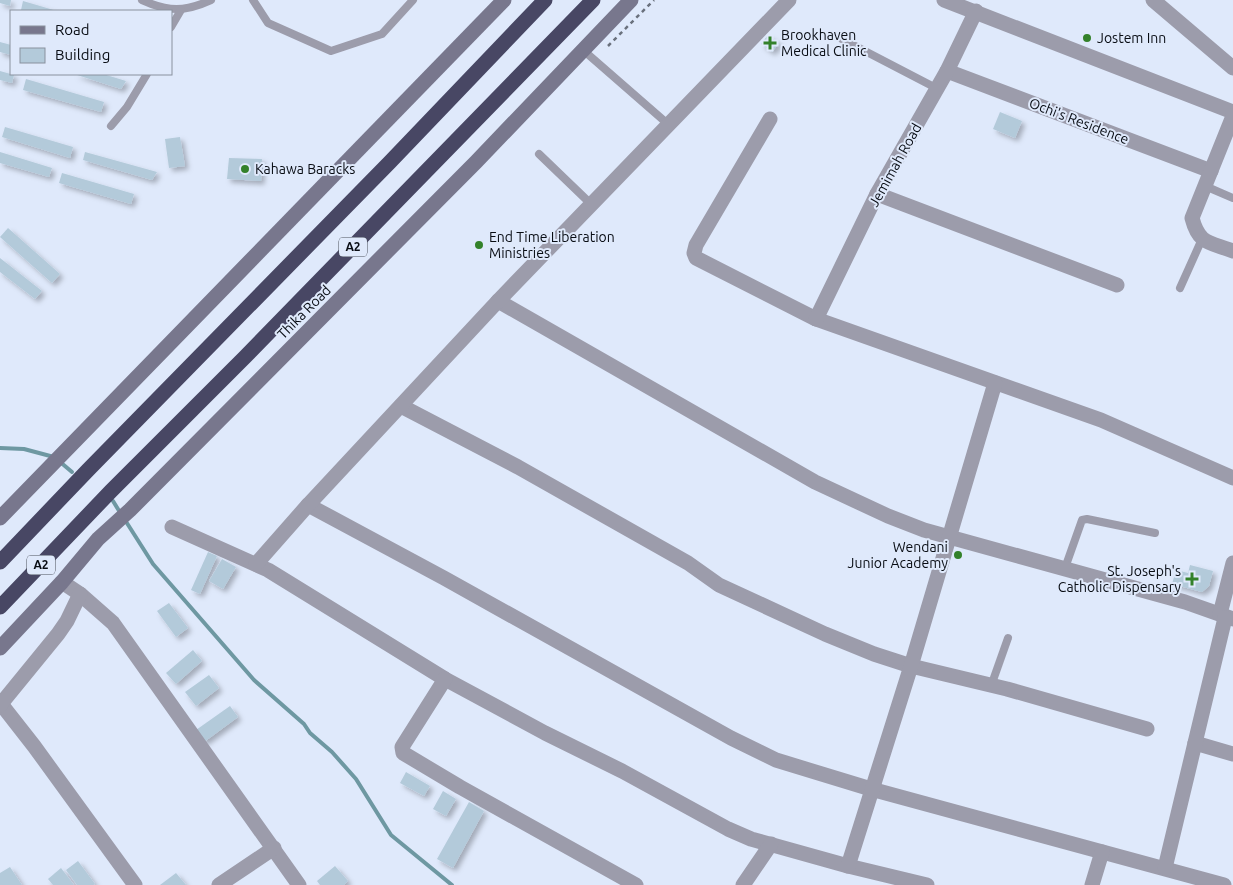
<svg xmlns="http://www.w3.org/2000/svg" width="1233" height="885" font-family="Ubuntu,sans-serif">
  <defs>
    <filter id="shadow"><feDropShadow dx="3.5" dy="3.5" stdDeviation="2.5" flood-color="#0004"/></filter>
  </defs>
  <rect width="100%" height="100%" fill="#dfe9fb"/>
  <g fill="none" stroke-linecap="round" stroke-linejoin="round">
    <g stroke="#6e98a2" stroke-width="4">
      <path d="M 0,448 L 24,449 L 54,457"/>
      <path d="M 59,461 L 72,472"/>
      <path d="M 113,501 L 121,514"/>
      <path d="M 125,520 L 153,564 L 254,680 L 304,724 L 310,733 L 332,752 L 356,779 L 391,835 L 452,885"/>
    </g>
  </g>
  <g fill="#b3cada" filter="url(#shadow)">
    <path d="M 0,0 L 11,0 L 10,6 L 0,3 Z"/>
    <path d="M 23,1 L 57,11 L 25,11 L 21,10 Z"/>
    <path d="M 768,35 L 779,43 L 772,52 L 761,44 Z"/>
    <path d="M 0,42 L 11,45 L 11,55 L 0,52 Z"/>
    <path d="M 0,71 L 14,75 L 12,83 L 0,80 Z"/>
    <path d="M 74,74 L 103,74 L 126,81 L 121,89 Z"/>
    <path d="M 26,79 L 104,102 L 101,112 L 23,90 Z"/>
    <path d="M 1000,112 L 1022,121 L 1015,138 L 993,129 Z"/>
    <path d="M 5,127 L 73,147 L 70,158 L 2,137 Z"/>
    <path d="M 180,137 L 185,166 L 169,168 L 165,139 Z"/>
    <path d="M 0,152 L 52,168 L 49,177 L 0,163 Z"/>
    <path d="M 85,152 L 157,172 L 152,180 L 83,160 Z"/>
    <path d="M 229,158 L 262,159 L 261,181 L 227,179 Z"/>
    <path d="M 62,173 L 134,194 L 131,204 L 59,183 Z"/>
    <path d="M 8,228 L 60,274 L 52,283 L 0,237 Z"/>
    <path d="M 0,258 L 42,291 L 35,299 L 0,272 Z"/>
    <path d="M 208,552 L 217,556 L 200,594 L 191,590 Z"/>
    <path d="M 222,559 L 236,567 L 223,589 L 209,581 Z"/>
    <path d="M 1190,565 L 1213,571 L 1209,586 L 1202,592 L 1172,584 L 1176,570 L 1188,573 Z"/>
    <path d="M 169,603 L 188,628 L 176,637 L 157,611 Z"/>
    <path d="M 193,650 L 202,661 L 176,684 L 166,673 Z"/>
    <path d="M 209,675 L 219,688 L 196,706 L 185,692 Z"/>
    <path d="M 230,706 L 238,717 L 204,742 L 196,730 Z"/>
    <path d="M 406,772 L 430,786 L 424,796 L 400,783 Z"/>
    <path d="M 443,791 L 456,799 L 446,816 L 433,809 Z"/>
    <path d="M 469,802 L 484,811 L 453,868 L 437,859 Z"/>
    <path d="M 78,861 L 95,884 L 93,885 L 77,885 L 66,870 Z"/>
    <path d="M 335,866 L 348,881 L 344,885 L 320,885 L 317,881 Z"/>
    <path d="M 10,867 L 22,885 L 0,885 L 0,873 Z"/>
    <path d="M 61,868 L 74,885 L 53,885 L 48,879 Z"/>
    <path d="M 176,873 L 186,885 L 160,885 Z"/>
  </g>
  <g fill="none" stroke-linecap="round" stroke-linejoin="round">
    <path stroke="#6a717d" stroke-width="2.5" stroke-dasharray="4 4" stroke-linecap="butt" d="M 608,46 L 654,0"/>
    <g stroke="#9c9cab" stroke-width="8">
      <path d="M 142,0 C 168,12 185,12 211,0"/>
      <path d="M 253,0 L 268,23 L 331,51 L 382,34 L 413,0"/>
      <path d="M 171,27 L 181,10"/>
      <path d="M 836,36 L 938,89"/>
      <path d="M 583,50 L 669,125"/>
      <path d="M 111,126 L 127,107 L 147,74"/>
      <path d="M 539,154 L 592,205"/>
      <path d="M 1205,186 L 1233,198"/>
      <path d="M 1180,288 L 1202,239"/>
      <path d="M 1065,568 L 1082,520 L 1087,519 L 1155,533"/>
      <path d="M 991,686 L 1008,638"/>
    </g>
    <g stroke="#9c9cab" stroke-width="15">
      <path d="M 944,0 L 1233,112"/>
      <path d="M 1153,0 L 1233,68"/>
      <path d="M 947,71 L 1211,171"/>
      <path d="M 1233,116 L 1192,218 C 1199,245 1210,242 1233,251"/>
      <path d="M 770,119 L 696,245 L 694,253 L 696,258 L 816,319 L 1101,420 L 1233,478"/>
      <path d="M 877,194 L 1117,285"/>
      <path d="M 498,301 L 815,482 L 888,516 L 924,530 L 1185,602 L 1233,619"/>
      <path d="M 816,319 L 877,194 L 947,71 L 976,11"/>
      <path d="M 401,406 L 518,467 L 688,563 L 719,585 L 825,634 L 874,654 L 911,666 L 1007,689 L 1147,729"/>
      <path d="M 308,505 L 444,578 L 731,738 L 776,760 L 871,789 L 1224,885"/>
      <path d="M 172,527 L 268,570 L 445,679 L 545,733 L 622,771 L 728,829 L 751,839 L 848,866 L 927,885"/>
      <path d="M 256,564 L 308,505 L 498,301 L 789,0"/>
      <path d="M 62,582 L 80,594 L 113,623 L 299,885"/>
      <path d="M 1220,614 L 1233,563"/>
      <path d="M 445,679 L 402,747 L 403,753 L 460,787 L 636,885"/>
      <path d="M 1,704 L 34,746 L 135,885"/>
      <path d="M 0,705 L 58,634 L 67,621 L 80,594"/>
      <path d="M 1195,743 L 1233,754"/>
      <path d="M 848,866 L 911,666 L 995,383"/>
      <path d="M 1165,868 L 1225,618"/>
      <path d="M 219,885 L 274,848"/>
      <path d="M 743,885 L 771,844"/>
      <path d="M 1092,885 L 1102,852"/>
    </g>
    <g stroke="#78778d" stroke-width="15">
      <path d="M 0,518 L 504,0"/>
      <path d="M 0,648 L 62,582 L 98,539 L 130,510 L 476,162 L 631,0"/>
    </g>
    <g stroke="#484764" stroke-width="15">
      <path d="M 0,562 L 88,470 L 390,162 L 545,0"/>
      <path d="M 0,607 L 111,491 L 245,357 L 593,0"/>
    </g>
  </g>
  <g fill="#33812a" stroke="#dfe9fb" stroke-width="2">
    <circle cx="1087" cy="38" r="5"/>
    <path d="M767.5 35.5h5v5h5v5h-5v5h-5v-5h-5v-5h5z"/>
    <circle cx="245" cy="169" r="5"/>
    <circle cx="479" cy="245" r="5"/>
    <circle cx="958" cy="555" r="5"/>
    <path d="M1189.5 571.5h5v5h5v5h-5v5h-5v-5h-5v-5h5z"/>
  </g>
  <g text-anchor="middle" stroke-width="4" stroke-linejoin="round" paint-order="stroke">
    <g fill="#dfe9fb" stroke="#484e59" stroke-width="1">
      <rect x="339" y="237.5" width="28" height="19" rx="4"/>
      <rect x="27" y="555.5" width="28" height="19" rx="4"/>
    </g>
    <g font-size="12" font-weight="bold" fill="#080c13">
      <text x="353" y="251">A2</text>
      <text x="41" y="569">A2</text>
    </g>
    <g font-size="14" fill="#080c13" stroke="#dfe9fb" text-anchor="start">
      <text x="781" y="40">Brookhaven<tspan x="781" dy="16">Medical Clinic</tspan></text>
      <text x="1097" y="43">Jostem Inn</text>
      <text x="255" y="174">Kahawa Baracks</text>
      <text x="489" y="242">End Time Liberation<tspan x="489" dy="16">Ministries</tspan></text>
      <text x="948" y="552" text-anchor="end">Wendani<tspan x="948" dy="16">Junior Academy</tspan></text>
      <text x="1181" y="576" text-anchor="end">St. Joseph's<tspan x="1181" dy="16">Catholic Dispensary</tspan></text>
    </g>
    <g font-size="14" fill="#080c13" stroke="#dfe9fb">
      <text transform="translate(1079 121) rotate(21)" y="5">Ochi's Residence</text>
      <text transform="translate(895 165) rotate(-61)" y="5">Jemimah Road</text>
      <text transform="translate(304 312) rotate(-45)" y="5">Thika Road</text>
    </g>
  </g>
  <rect x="10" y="10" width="162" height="65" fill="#dfe9fb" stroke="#89919e"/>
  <rect x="20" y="26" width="25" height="8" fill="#78778d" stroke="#89919e"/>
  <text x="55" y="35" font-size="15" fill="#080c13">Road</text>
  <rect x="20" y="48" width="25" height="15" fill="#b3cada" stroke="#89919e"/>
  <text x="55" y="60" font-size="15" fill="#080c13">Building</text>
</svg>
